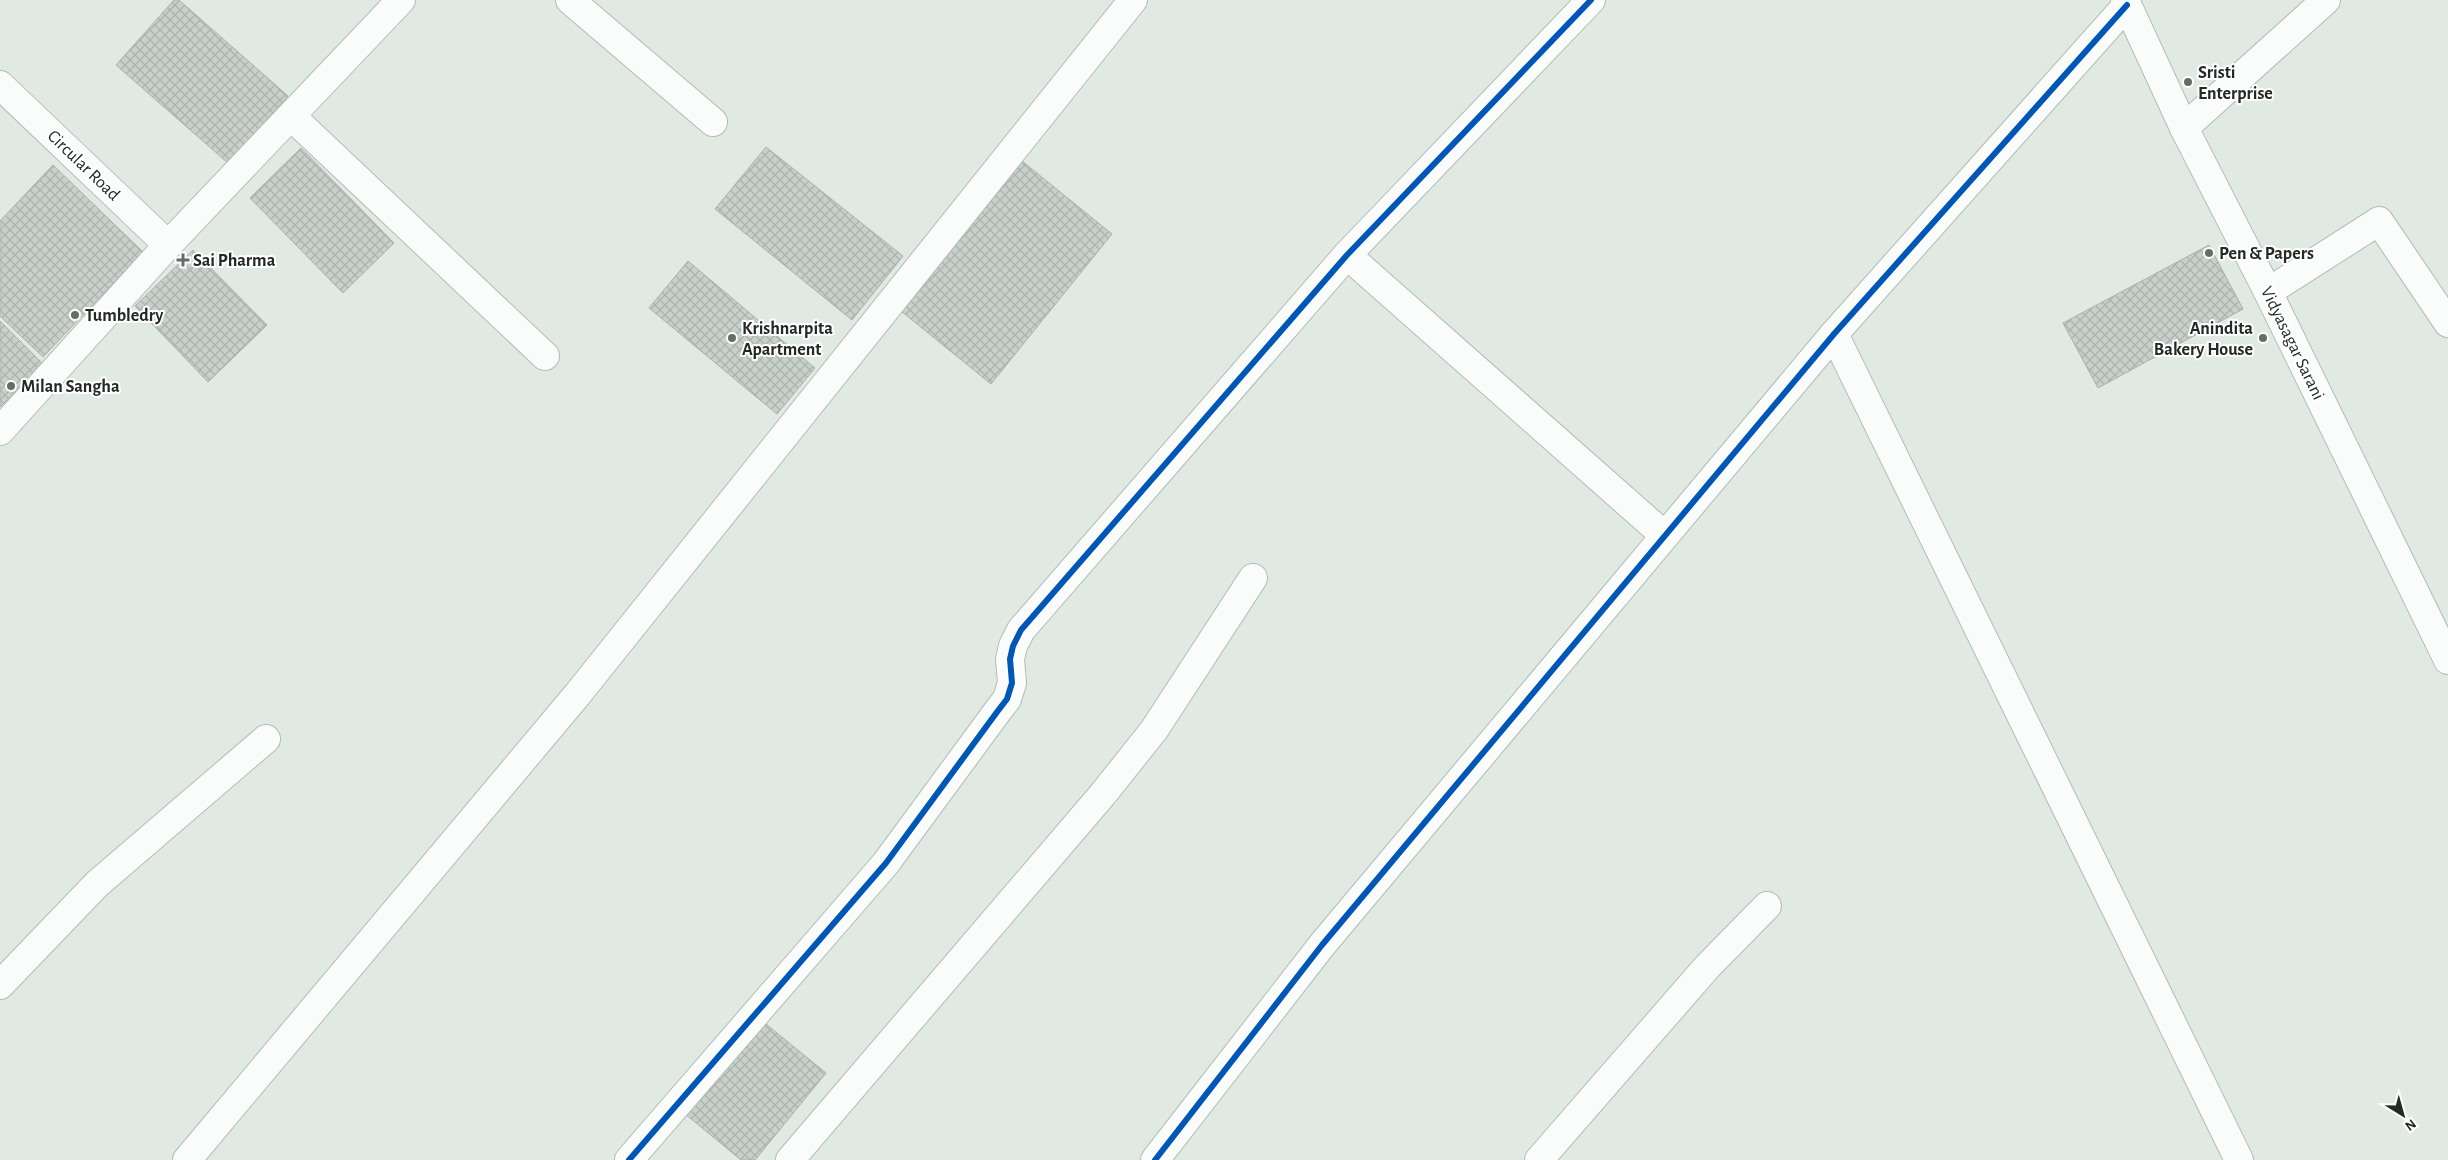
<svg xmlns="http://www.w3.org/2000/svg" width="2448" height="1160" font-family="'Alegreya Sans',sans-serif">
  <defs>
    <pattern id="building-cross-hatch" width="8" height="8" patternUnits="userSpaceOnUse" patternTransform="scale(1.25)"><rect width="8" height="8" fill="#c8d0ca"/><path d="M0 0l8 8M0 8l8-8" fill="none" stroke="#acb3ad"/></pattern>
  </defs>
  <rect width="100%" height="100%" fill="#e0eae3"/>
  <g fill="url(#building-cross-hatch)" stroke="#aab1ac">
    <path d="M 174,0 L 179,0 L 288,96 L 228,163 L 116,65 Z"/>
    <path d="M 766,147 L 903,256 L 852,320 L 715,209 Z"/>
    <path d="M 301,148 L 394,243 L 343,293 L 250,198 Z"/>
    <path d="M 1022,161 L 1112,234 L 991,384 L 901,311 Z"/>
    <path d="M 53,165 L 143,252 L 43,357 L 0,316 L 0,221 Z"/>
    <path d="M 2209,245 L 2243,309 L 2098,388 L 2063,323 Z"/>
    <path d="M 193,250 L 267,325 L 208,382 L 135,306 Z"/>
    <path d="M 688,261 L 815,368 L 777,414 L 649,308 Z"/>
    <path d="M 0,321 L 43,364 L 0,407 Z"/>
    <path d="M 761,1020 L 826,1073 L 755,1160 L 741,1160 L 684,1113 Z"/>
  </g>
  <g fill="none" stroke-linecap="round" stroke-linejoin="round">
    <g stroke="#b3bbb5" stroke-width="30">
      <g id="street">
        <path d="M 570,0 L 713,122"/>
        <path d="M 2125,0 L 2184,128 L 2268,292 L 2448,660"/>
        <path d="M 0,85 L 168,245"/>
        <path d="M 291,116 L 545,356"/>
        <path d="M 2184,128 L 2326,0"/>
        <path d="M 1347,255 L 1664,535"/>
        <path d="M 2268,292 L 2379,221 L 2448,323"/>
        <path d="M 1834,334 L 2239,1160"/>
        <path d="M 0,431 L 168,245 L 401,0"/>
        <path d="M 0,985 L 97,884 L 266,739"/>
        <path d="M 187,1160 L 577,695 L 1133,0"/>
        <path d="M 629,1160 L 886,863 L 997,712 L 1007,699 L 1012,683 L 1010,659 L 1013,646 L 1021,630 L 1347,255 L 1591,0"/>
        <path d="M 790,1160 L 1103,794 L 1154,730 L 1253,578"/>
        <path d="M 1155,1160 L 1322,945 L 1834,334 L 2127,5"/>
        <path d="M 1539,1160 L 1707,967 L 1767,906"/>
      </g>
    </g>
    <use href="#street" stroke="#fafcfb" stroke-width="28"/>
    <g stroke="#fff" stroke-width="9">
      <g id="cycleway">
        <path d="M 629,1160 L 886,863 L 997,712 L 1007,699 L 1012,683 L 1010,659 L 1013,646 L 1021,630 L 1347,255 L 1591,0"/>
        <path d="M 1155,1160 L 1322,945 L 1834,334 L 2127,5"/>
      </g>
    </g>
    <use href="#cycleway" stroke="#0057b8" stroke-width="6"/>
  </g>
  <g fill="#656d68" stroke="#fff" stroke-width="2">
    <circle cx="2188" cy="82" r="5"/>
    <circle cx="2209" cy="253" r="5"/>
    <path d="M180.5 252.5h5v5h5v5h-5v5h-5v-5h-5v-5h5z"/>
    <circle cx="75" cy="315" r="5"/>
    <circle cx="732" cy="338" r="5"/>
    <circle cx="2263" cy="338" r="5"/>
    <circle cx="11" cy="386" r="5"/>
  </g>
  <g text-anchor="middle" stroke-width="4" stroke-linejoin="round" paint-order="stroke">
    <g font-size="18" font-weight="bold" fill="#232925" stroke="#fff" text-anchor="start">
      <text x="2198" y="78">Sristi<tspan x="2198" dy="21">Enterprise</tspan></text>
      <text x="2219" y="259">Pen &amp; Papers</text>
      <text x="193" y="266">Sai Pharma</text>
      <text x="85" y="321">Tumbledry</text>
      <text x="742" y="334">Krishnarpita<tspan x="742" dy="21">Apartment</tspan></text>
      <text x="2253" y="334" text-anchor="end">Anindita<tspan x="2253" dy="21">Bakery House</tspan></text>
      <text x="21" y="392">Milan Sangha</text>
    </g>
    <g font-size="18" fill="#232925" stroke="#fff">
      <text transform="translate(84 165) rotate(44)" y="6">Circular Road</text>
      <text transform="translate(2293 343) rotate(64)" y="6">Vidyasagar Sarani</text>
    </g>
  </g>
  <g transform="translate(2403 1115) rotate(143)" stroke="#ffffff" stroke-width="4" paint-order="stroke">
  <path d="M0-4L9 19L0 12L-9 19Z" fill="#232925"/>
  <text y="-8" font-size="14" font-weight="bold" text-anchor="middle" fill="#232925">N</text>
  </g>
</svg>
